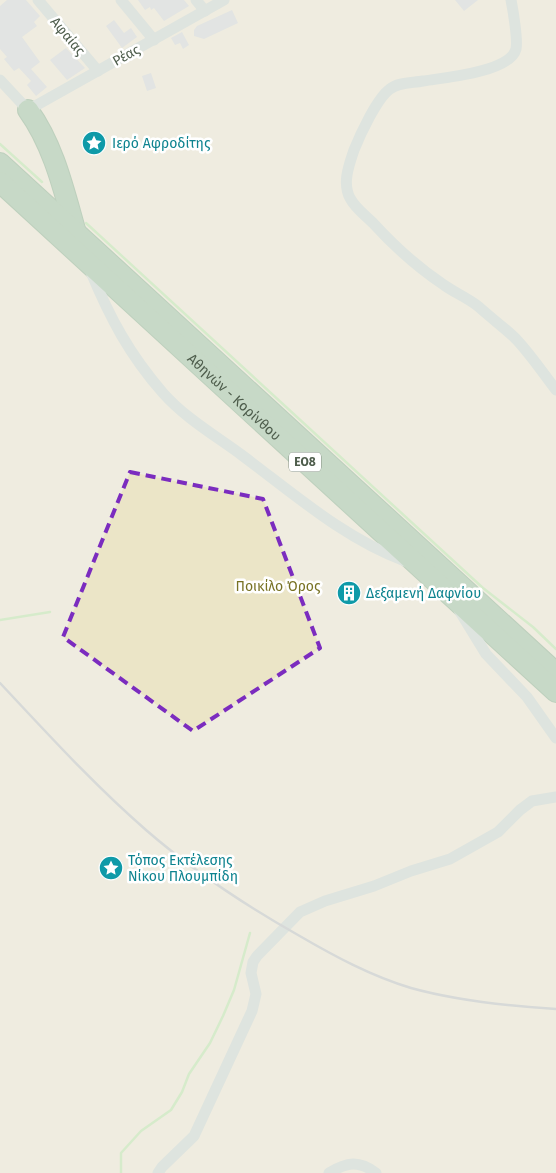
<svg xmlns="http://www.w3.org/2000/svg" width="556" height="1173" font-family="'Fira Sans',sans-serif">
  <rect width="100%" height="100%" fill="#f3f2f4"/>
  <rect fill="#ebe5c7" x="0" y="0" width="556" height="1173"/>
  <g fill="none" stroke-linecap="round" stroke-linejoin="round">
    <g stroke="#b4e39a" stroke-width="2.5">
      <path d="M 0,144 L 42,182"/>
      <path d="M 86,223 L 483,588 L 533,627 L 556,649"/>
      <path d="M 0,620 L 50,612"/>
      <path d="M 121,1173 L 121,1153 L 141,1131 L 171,1110 L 182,1092 L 189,1074 L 210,1043 L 223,1016 L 234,990 L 250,933"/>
    </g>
  </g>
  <g fill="#ced3ce">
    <path d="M 7,0 L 26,0 L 40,16 L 34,22 L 37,26 L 22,37 L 40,62 L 31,69 L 47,87 L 36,96 L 27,85 L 31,81 L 19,68 L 14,71 L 4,59 L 7,57 L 0,49 L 0,6 Z"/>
    <path d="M 138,0 L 184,0 L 189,6 L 164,21 L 154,8 L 151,10 L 150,7 L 145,10 Z"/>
    <path d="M 455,0 L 478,0 L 464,11 Z"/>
    <path d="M 232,10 L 238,23 L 204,39 L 194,36 L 194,30 L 197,26 Z"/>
    <path d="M 114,20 L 124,33 L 131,28 L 137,37 L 122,48 L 106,26 Z"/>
    <path d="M 182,32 L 189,45 L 183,49 L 180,43 L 175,45 L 171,38 Z"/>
    <path d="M 66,48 L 85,68 L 67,80 L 50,60 Z"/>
    <path d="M 151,73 L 156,88 L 147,91 L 142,76 Z"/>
    <circle cx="349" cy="593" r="11"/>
  </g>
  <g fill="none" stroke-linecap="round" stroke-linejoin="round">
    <g stroke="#7da67b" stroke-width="22">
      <g id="highway">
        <path d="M 28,110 C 54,146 64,191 76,233"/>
        <path d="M 0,163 L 556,673"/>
        <path id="s1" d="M 0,182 L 556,692"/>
      </g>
    </g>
    <g stroke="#c6d2c5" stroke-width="11">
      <path d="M 38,0 L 98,71"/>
      <path d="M 121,0 L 154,40"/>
      <path d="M 196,0 L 205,11"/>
      <path d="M 511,0 C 513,10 518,40 516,49 C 510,72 443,78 423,81 C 413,83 398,82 390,89 C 377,98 360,135 354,150 C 349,165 342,183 350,198 C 355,208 365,215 373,223 C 394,246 417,267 444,285 C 455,293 468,298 479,307 C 491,318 505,328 516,339 C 531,355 543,373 556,390"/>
      <path d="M 0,80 L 28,110 L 224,0"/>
      <path d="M 90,270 C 110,318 129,354 163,393 C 185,418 216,436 243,456 C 294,494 345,539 405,561"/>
      <path d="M 459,610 L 486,654 L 527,697 L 556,738"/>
      <path d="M 158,1173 L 162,1167 L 194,1136 L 252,1011 L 256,994 L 251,973 L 253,962 L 257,956 L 300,912 L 325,901 L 374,886 L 411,871 L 450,859 L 498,832 L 520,810 L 532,801 L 556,797"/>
      <path d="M 329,1173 C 347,1162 359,1160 376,1173"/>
    </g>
    <use href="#highway" stroke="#93ba90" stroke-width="20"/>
    <path stroke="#b5bbb5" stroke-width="2.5" d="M 0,683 C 47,733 94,785 146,830 C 192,870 245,905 298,935 C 334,956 371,976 411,988 C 458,1001 507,1006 556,1009"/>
  </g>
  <path d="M0 0H556V1173H0ZM 130,472 L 263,499 L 320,648 L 193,731 L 63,637 Z" fill="#f3f2f4" fill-opacity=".55" fill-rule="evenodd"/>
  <path fill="none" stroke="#7b2cbf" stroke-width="4" stroke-dasharray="10 6" stroke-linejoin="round" d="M 130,472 L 263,499 L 320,648 L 193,731 L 63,637 Z"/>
  <defs>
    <g id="sight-disc" transform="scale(1.25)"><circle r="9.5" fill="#0f9aa8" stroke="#fff"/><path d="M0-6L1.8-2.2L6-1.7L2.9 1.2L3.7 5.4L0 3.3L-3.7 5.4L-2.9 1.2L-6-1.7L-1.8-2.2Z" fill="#fff"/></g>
    <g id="building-disc" transform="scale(1.25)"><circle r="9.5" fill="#0f9aa8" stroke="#fff"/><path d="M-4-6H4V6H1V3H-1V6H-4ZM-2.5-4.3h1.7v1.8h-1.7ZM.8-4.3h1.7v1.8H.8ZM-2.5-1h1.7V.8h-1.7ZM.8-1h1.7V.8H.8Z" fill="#fff"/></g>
  </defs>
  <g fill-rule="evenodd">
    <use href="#sight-disc" x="94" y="143"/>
    <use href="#building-disc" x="349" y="593"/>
    <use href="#sight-disc" x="111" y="868"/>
  </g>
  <g text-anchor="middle" stroke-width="5" stroke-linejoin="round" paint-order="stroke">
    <rect fill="#fff" stroke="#838e82" stroke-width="1" x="289" y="452.5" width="32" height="19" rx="4"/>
    <g font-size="12" font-weight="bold" fill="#4e5d4c">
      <text x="305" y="466">ΕΟ8</text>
    </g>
    <g font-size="14" fill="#4e5d4c" stroke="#fff">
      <text transform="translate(68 36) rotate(50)" y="5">Αφαίας</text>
      <text transform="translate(126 55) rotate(-29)" y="5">Ρέας</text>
      <text dy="5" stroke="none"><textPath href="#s1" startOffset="318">Αθηνών - Κορίνθου</textPath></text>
    </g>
    <g font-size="14" fill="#0d838f" stroke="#fff" text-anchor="start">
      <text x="112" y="148">Ιερό Αφροδίτης</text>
      <text x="366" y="598">Δεξαμενή Δαφνίου</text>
      <text x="128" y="865">Τόπος Εκτέλεσης<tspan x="128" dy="16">Νίκου Πλουμπίδη</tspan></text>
    </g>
    <g font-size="14" fill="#787224" stroke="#fff">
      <text x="278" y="591">Ποικίλο Όρος</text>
    </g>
  </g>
</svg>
